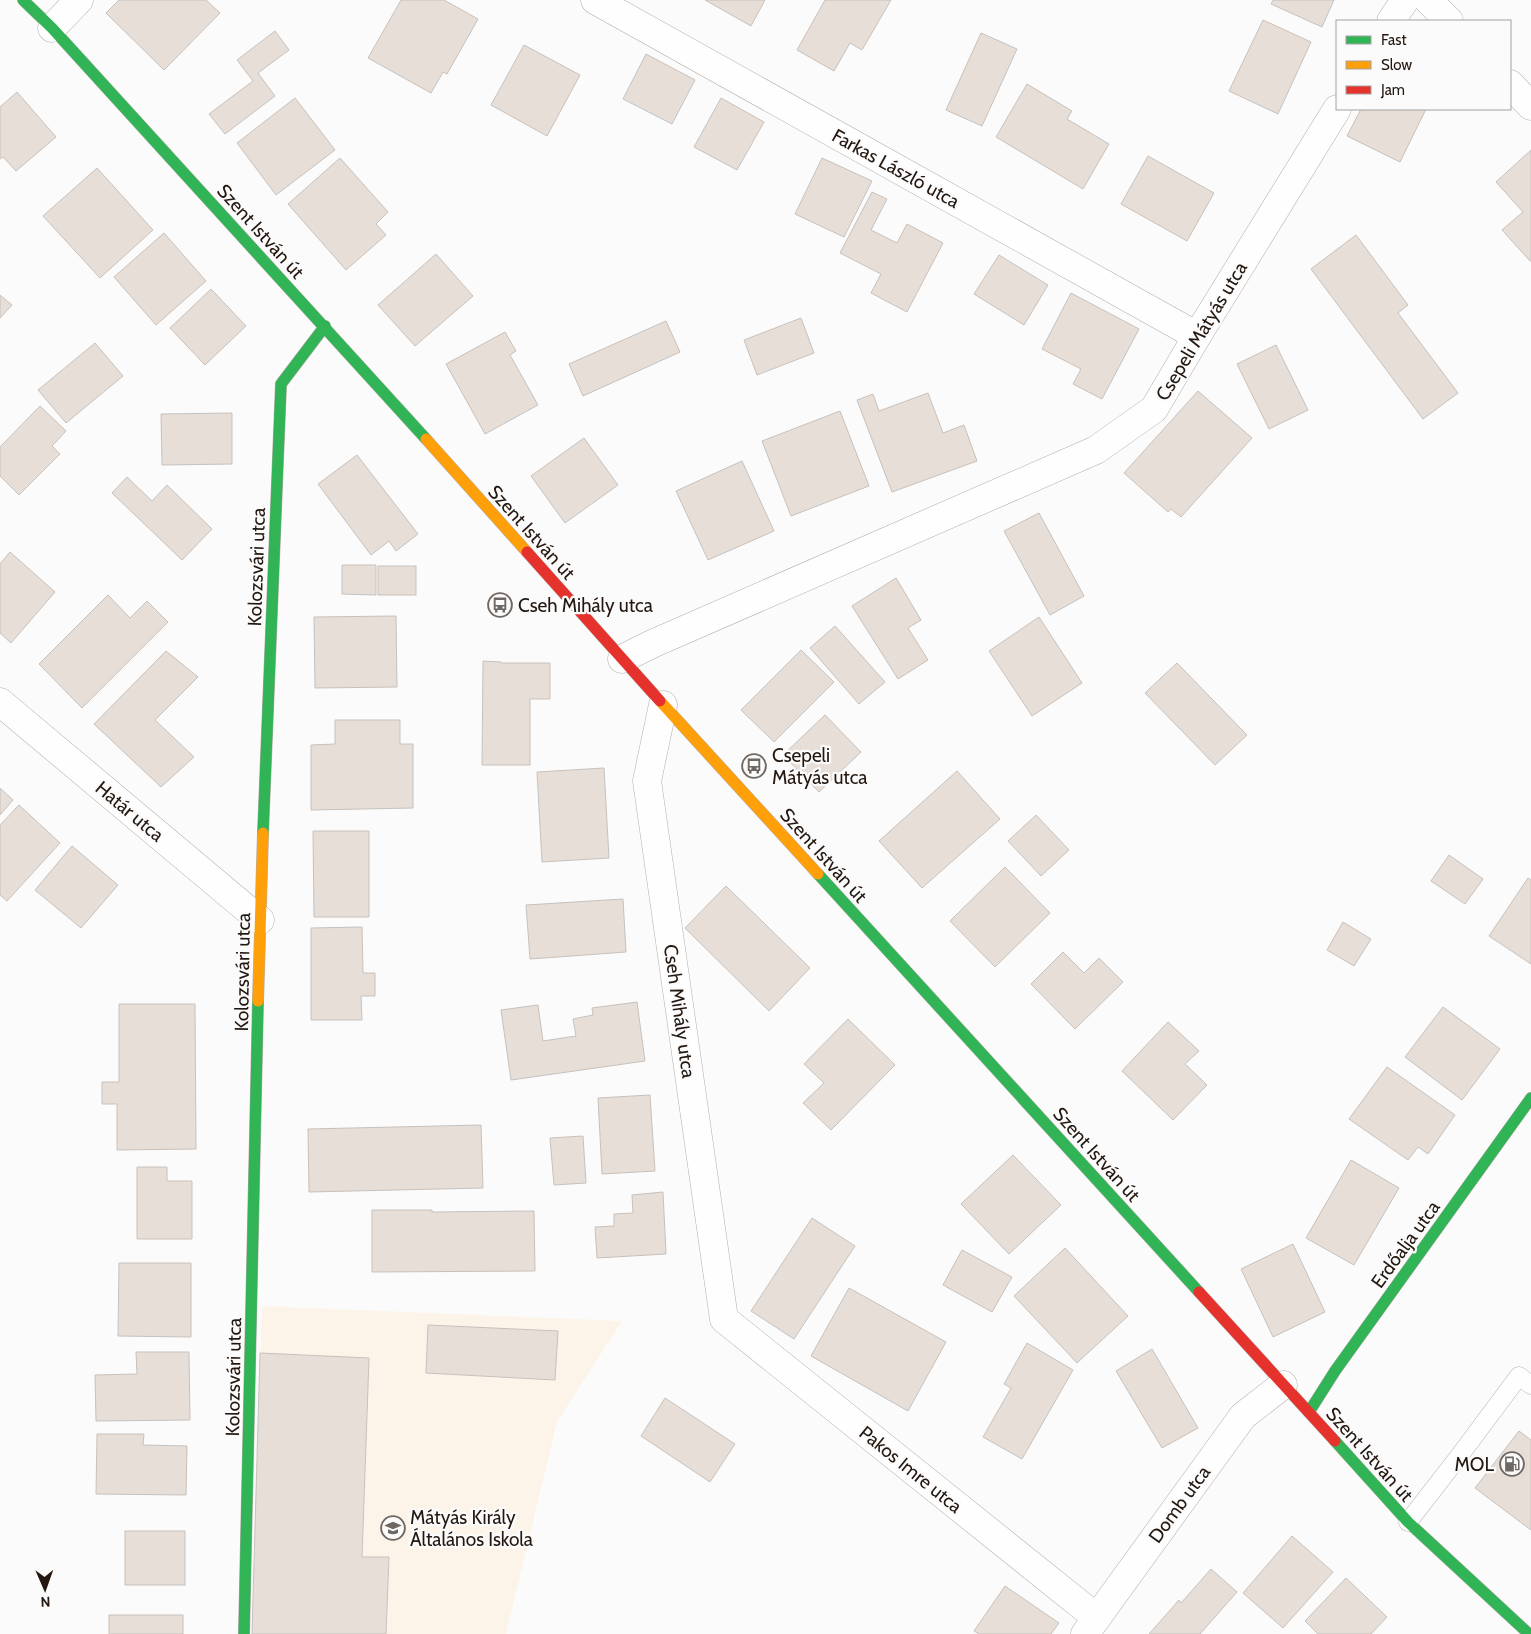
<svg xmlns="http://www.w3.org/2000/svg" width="1531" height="1634" font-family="Cabin,sans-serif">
  <rect width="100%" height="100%" fill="#fbfbfb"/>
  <path fill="#fcf4e9" d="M 262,1306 L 622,1321 L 557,1422 L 506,1634 L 252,1634 Z"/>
  <g fill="#e7ded7" stroke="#c7c1bd">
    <path d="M 119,0 L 206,0 L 220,13 L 164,70 L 106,13 Z"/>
    <path d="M 401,0 L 444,0 L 478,19 L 447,74 L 443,72 L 431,93 L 368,58 Z"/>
    <path d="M 705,0 L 765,0 L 751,26 Z"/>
    <path d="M 825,0 L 891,0 L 862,50 L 850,43 L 834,71 L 797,50 Z"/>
    <path d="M 1273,0 L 1334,0 L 1322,27 L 1271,4 Z"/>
    <path d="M 1263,20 L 1311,42 L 1278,114 L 1229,91 Z"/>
    <path d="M 275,31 L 289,50 L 258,73 L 275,96 L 225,134 L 209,114 L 253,81 L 237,60 Z"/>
    <path d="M 981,33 L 1017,49 L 982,126 L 946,110 Z"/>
    <path d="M 524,45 L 580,75 L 547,136 L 491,105 Z"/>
    <path d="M 646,54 L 695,80 L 672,124 L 623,99 Z"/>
    <path d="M 1027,84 L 1072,111 L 1067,119 L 1109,144 L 1083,189 L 996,137 Z"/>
    <path d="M 17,92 L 56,137 L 16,171 L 3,157 L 0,159 L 0,107 Z"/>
    <path d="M 295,98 L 335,150 L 276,195 L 237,143 Z"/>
    <path d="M 721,98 L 764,122 L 737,170 L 694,147 Z"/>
    <path d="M 1361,109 L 1426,109 L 1400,162 L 1347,136 Z"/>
    <path d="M 1531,150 L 1531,261 L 1530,261 L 1502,230 L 1523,212 L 1496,182 Z"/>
    <path d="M 1148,156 L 1214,193 L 1187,241 L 1121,204 Z"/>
    <path d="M 340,158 L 388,212 L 376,224 L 386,235 L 346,270 L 288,204 Z"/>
    <path d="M 822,158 L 872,181 L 844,237 L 795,214 Z"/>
    <path d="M 97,168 L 153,230 L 100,278 L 43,216 Z"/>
    <path d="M 872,192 L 887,199 L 871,230 L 897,243 L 907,224 L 943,243 L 907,312 L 871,293 L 881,274 L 840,253 Z"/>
    <path d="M 164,233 L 206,281 L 156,325 L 114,277 Z"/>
    <path d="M 1356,235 L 1408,305 L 1398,313 L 1458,393 L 1423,419 L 1311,269 Z"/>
    <path d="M 436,254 L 473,296 L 415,346 L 378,305 Z"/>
    <path d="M 999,255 L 1048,285 L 1024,325 L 974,294 Z"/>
    <path d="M 211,289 L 246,326 L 205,365 L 170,328 Z"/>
    <path d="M 1071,293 L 1139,329 L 1102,399 L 1073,384 L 1081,369 L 1042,349 Z"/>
    <path d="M 0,295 L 12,305 L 0,318 Z"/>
    <path d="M 801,318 L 814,353 L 757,375 L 744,340 Z"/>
    <path d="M 666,321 L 680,352 L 583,396 L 569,364 Z"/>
    <path d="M 505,332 L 516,351 L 510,355 L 538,405 L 485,434 L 446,364 Z"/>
    <path d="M 95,343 L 123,376 L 66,423 L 38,390 Z"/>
    <path d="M 1276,345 L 1308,410 L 1269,429 L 1237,364 Z"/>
    <path d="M 1198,391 L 1252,438 L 1181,517 L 1171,509 L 1168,512 L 1124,473 Z"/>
    <path d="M 928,393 L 943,433 L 964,425 L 977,461 L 892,492 L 857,400 L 873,394 L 879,411 Z"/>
    <path d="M 40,406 L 66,431 L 52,446 L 60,454 L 19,495 L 0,476 L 0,447 Z"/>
    <path d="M 840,411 L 869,486 L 791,516 L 762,441 Z"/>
    <path d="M 232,413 L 232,464 L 162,465 L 161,414 Z"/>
    <path d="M 584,438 L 618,485 L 565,523 L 531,476 Z"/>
    <path d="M 357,455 L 418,534 L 396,551 L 389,541 L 371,555 L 318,484 Z"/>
    <path d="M 742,461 L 774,531 L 708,560 L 676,491 Z"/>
    <path d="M 127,477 L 152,501 L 167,485 L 212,529 L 182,560 L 112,493 Z"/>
    <path d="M 1039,513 L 1084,596 L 1050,615 L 1004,531 Z"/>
    <path d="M 10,552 L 55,592 L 11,643 L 0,633 L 0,564 Z"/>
    <path d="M 342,565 L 376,565 L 376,595 L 342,594 Z"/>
    <rect x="378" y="566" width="38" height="29"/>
    <path d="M 896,578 L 921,620 L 908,628 L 928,660 L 898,679 L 852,606 Z"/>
    <path d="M 108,595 L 130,618 L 147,601 L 168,622 L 82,708 L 39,664 Z"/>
    <path d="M 396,616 L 397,687 L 315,688 L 314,617 Z"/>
    <path d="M 1039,617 L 1082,683 L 1032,716 L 989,651 Z"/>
    <path d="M 835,626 L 885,682 L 859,704 L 810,648 Z"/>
    <path d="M 801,650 L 834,682 L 774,742 L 741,710 Z"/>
    <path d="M 166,651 L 198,677 L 155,720 L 194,757 L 161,787 L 94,724 Z"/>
    <path d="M 483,661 L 501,662 L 501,663 L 550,663 L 550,699 L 530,699 L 530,765 L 482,765 Z"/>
    <path d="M 1177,663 L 1247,735 L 1215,765 L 1145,693 Z"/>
    <path d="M 825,715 L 861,752 L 819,792 L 783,755 Z"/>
    <path d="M 335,720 L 400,720 L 400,744 L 413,744 L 413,808 L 311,810 L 311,745 L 335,744 Z"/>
    <path d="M 604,768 L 609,858 L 542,862 L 537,772 Z"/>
    <path d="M 957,771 L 1000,819 L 922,888 L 879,841 Z"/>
    <path d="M 0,788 L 13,800 L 0,815 Z"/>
    <path d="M 19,805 L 60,843 L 7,901 L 0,895 L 0,825 Z"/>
    <path d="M 1036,815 L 1069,850 L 1041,876 L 1008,841 Z"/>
    <path d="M 313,831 L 369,831 L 369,917 L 314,917 Z"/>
    <path d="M 72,846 L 118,885 L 81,928 L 35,890 Z"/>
    <path d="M 1449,855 L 1483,879 L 1465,904 L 1431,881 Z"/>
    <path d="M 1005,867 L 1050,913 L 995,967 L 950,921 Z"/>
    <path d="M 1528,878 L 1531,880 L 1531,964 L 1489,936 Z"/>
    <path d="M 726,886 L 810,968 L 769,1011 L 685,928 Z"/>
    <path d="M 623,899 L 626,952 L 530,959 L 526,905 Z"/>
    <path d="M 1343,922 L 1371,939 L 1354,966 L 1327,950 Z"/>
    <path d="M 362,927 L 363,973 L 375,973 L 375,996 L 361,996 L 362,1020 L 311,1020 L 311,928 Z"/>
    <path d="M 1063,952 L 1084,973 L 1099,958 L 1123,982 L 1075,1029 L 1031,984 Z"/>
    <path d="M 637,1002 L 645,1061 L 511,1080 L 501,1010 L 538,1005 L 543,1041 L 576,1036 L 573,1019 L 593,1015 L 592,1008 Z"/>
    <path d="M 119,1004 L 195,1004 L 196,1149 L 117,1150 L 117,1104 L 102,1104 L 102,1082 L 119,1082 Z"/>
    <path d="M 1443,1007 L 1500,1049 L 1462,1100 L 1405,1057 Z"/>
    <path d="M 848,1019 L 895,1065 L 831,1130 L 803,1103 L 824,1083 L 804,1064 Z"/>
    <path d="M 1168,1022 L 1199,1051 L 1185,1064 L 1207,1085 L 1173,1120 L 1122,1071 Z"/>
    <path d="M 1387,1067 L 1455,1115 L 1428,1154 L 1418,1147 L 1408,1160 L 1349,1119 Z"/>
    <path d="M 650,1095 L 655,1171 L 602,1174 L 598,1098 Z"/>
    <path d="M 481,1125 L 483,1188 L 309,1192 L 308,1129 Z"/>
    <path d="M 583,1136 L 586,1183 L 554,1185 L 550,1138 Z"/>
    <path d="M 1013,1155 L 1061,1205 L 1009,1254 L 961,1204 Z"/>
    <path d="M 1351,1160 L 1399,1188 L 1354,1265 L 1306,1238 Z"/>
    <path d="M 137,1167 L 167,1167 L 167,1181 L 192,1181 L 192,1239 L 137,1239 Z"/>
    <path d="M 663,1192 L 666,1254 L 597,1258 L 595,1227 L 614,1226 L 614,1214 L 633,1213 L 632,1195 Z"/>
    <path d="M 372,1210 L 432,1210 L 432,1212 L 534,1211 L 535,1271 L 372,1272 Z"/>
    <path d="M 812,1218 L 855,1246 L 794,1339 L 751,1311 Z"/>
    <path d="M 1293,1244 L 1325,1312 L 1273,1337 L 1241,1269 Z"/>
    <path d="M 1065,1248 L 1128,1316 L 1077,1363 L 1014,1296 Z"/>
    <path d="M 962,1250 L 1012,1277 L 992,1312 L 943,1285 Z"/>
    <path d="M 119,1263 L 191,1263 L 191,1337 L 118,1336 Z"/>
    <path d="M 849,1288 L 946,1342 L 908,1411 L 811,1356 Z"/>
    <path d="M 428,1325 L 558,1331 L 555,1380 L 426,1373 Z"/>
    <path d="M 1027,1343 L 1073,1370 L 1022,1459 L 983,1437 L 1011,1388 L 1004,1384 Z"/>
    <path d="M 1152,1349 L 1198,1428 L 1162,1448 L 1116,1371 Z"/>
    <path d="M 136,1352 L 189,1352 L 190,1420 L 96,1421 L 95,1375 L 137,1374 Z"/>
    <path d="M 260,1353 L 369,1358 L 362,1557 L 389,1557 L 386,1634 L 252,1634 Z"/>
    <path d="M 665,1398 L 735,1444 L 710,1482 L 641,1436 Z"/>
    <path d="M 1519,1431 L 1531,1440 L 1531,1530 L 1475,1488 Z"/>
    <path d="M 97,1434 L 144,1434 L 143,1445 L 187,1446 L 186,1495 L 96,1494 Z"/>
    <rect x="125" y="1531" width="60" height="54"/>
    <path d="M 1292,1536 L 1333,1572 L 1283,1628 L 1243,1593 Z"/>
    <path d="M 1211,1569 L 1237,1592 L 1200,1634 L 1149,1634 L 1179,1600 L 1181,1603 Z"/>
    <path d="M 1346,1578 L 1387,1617 L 1371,1634 L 1318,1634 L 1305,1621 Z"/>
    <path d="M 1005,1586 L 1059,1623 L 1051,1634 L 979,1634 L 974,1631 Z"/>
    <rect x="109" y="1615" width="74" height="19"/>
  </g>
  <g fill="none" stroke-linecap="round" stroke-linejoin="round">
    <g stroke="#b4adaa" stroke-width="19">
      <path id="lane" d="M 1408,1522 L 1460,1455 L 1519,1376 L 1531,1385"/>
    </g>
    <g stroke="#b4adaa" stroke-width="29">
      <g id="street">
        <path d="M 595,0 L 1197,336"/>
        <path d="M 1428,0 L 1449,21"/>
        <path d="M 1391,21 L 1405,0"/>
        <path d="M 52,28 L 79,0"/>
        <path d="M 1510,84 L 1531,106"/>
        <path d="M 622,659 L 652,644 L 1096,450 L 1154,409 L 1197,336 L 1337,109"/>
        <path d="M 0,702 L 260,920"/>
        <path d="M 663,705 L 647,781 L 724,1319 L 1097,1618"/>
        <path d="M 1085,1634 L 1243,1416 L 1283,1385"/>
      </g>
    </g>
    <g stroke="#b4adaa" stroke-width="12">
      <g id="fast">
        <path d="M 23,0 L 52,28 L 426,439"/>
        <path d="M 263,833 L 281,384 L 325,326"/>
        <path d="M 818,874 L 1199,1292"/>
        <path d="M 1309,1412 L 1335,1371 L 1531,1098"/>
        <path d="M 1335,1441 L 1408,1522 L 1529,1634"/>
        <path d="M 244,1634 L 258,1001"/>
      </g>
    </g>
    <g stroke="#b4adaa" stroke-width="12">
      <g id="slow">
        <path d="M 426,439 L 527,552"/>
        <path d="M 660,701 L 818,874"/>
        <path d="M 258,1001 L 263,833"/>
      </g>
    </g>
    <g stroke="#b4adaa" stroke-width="12">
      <g id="jam">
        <path d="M 527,552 L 660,701"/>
        <path d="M 1199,1292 L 1335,1441"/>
      </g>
    </g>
    <use href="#lane" stroke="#fefefe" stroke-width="18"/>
    <use href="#street" stroke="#fefefe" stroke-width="28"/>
    <use href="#fast" stroke="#30b455" stroke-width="11"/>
    <use href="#slow" stroke="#ff9f0a" stroke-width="11"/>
    <use href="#jam" stroke="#e5322d" stroke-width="11"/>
  </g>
  <defs>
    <g id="bus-ring" transform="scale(1.25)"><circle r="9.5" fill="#fbfbfb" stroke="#6f6762" stroke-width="1.5"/><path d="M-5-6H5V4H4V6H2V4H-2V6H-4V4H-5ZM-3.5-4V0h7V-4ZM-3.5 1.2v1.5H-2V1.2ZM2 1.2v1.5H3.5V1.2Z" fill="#6f6762"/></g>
    <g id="fuel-ring" transform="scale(1.25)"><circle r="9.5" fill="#fbfbfb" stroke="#6f6762" stroke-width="1.5"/><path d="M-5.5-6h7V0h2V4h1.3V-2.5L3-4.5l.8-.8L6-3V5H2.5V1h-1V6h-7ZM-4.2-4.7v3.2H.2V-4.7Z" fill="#6f6762"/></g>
    <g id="school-ring" transform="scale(1.25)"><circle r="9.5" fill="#fbfbfb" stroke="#6f6762" stroke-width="1.5"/><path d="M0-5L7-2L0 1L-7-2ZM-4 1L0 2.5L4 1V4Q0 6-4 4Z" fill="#6f6762"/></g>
  </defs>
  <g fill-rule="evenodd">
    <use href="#bus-ring" x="500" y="605"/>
    <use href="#bus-ring" x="754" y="766"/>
    <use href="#fuel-ring" x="1512" y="1464"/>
    <use href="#school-ring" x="393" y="1528"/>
  </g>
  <g text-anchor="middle" stroke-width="4.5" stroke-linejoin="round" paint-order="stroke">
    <g font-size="19" fill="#23170f" stroke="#fbfbfb">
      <text transform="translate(896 168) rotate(29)" y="7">Farkas László utca</text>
      <text transform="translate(261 231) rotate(48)" y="7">Szent István út</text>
      <text transform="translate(1201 331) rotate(-59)" y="7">Csepeli Mátyás utca</text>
      <text transform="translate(532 532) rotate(48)" y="7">Szent István út</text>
      <text transform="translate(256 567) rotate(-88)" y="7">Kolozsvári utca</text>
      <text transform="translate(130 811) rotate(40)" y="7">Határ utca</text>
      <text transform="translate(824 855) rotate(48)" y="7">Szent István út</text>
      <text transform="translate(242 972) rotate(-89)" y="7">Kolozsvári utca</text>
      <text transform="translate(680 1011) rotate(82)" y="7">Cseh Mihály utca</text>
      <text transform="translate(1097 1154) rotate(48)" y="7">Szent István út</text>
      <text transform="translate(1405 1244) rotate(-54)" y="7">Erdőalja utca</text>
      <text transform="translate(233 1377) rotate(-89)" y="7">Kolozsvári utca</text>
      <text transform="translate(1370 1454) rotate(48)" y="7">Szent István út</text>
      <text transform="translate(911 1469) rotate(39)" y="7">Pakos Imre utca</text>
      <text transform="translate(1179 1504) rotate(-54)" y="7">Domb utca</text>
    </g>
    <g font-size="19" fill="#23170f" stroke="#fbfbfb" text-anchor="start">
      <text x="518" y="612">Cseh Mihály utca</text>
      <text x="772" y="762">Csepeli<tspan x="772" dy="22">Mátyás utca</tspan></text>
      <text x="1494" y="1471" text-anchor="end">MOL</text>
      <text x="410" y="1524">Mátyás Király<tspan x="410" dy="22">Általános Iskola</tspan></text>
    </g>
  </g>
  <rect x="1336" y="20" width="175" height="90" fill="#fbfbfb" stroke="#a5a09d"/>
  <rect x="1346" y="36" width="25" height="8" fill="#30b455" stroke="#a5a09d"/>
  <text x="1381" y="45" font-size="15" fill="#23170f">Fast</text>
  <rect x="1346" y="61" width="25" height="8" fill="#ff9f0a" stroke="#a5a09d"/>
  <text x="1381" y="70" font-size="15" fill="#23170f">Slow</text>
  <rect x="1346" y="86" width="25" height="8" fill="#e5322d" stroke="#a5a09d"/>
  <text x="1381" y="95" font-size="15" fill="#23170f">Jam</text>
  <g transform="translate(45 1589) rotate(178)" stroke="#fbfbfb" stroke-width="4" paint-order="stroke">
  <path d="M0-4L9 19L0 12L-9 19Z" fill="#23170f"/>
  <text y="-8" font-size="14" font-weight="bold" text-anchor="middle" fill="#23170f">N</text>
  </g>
</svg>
